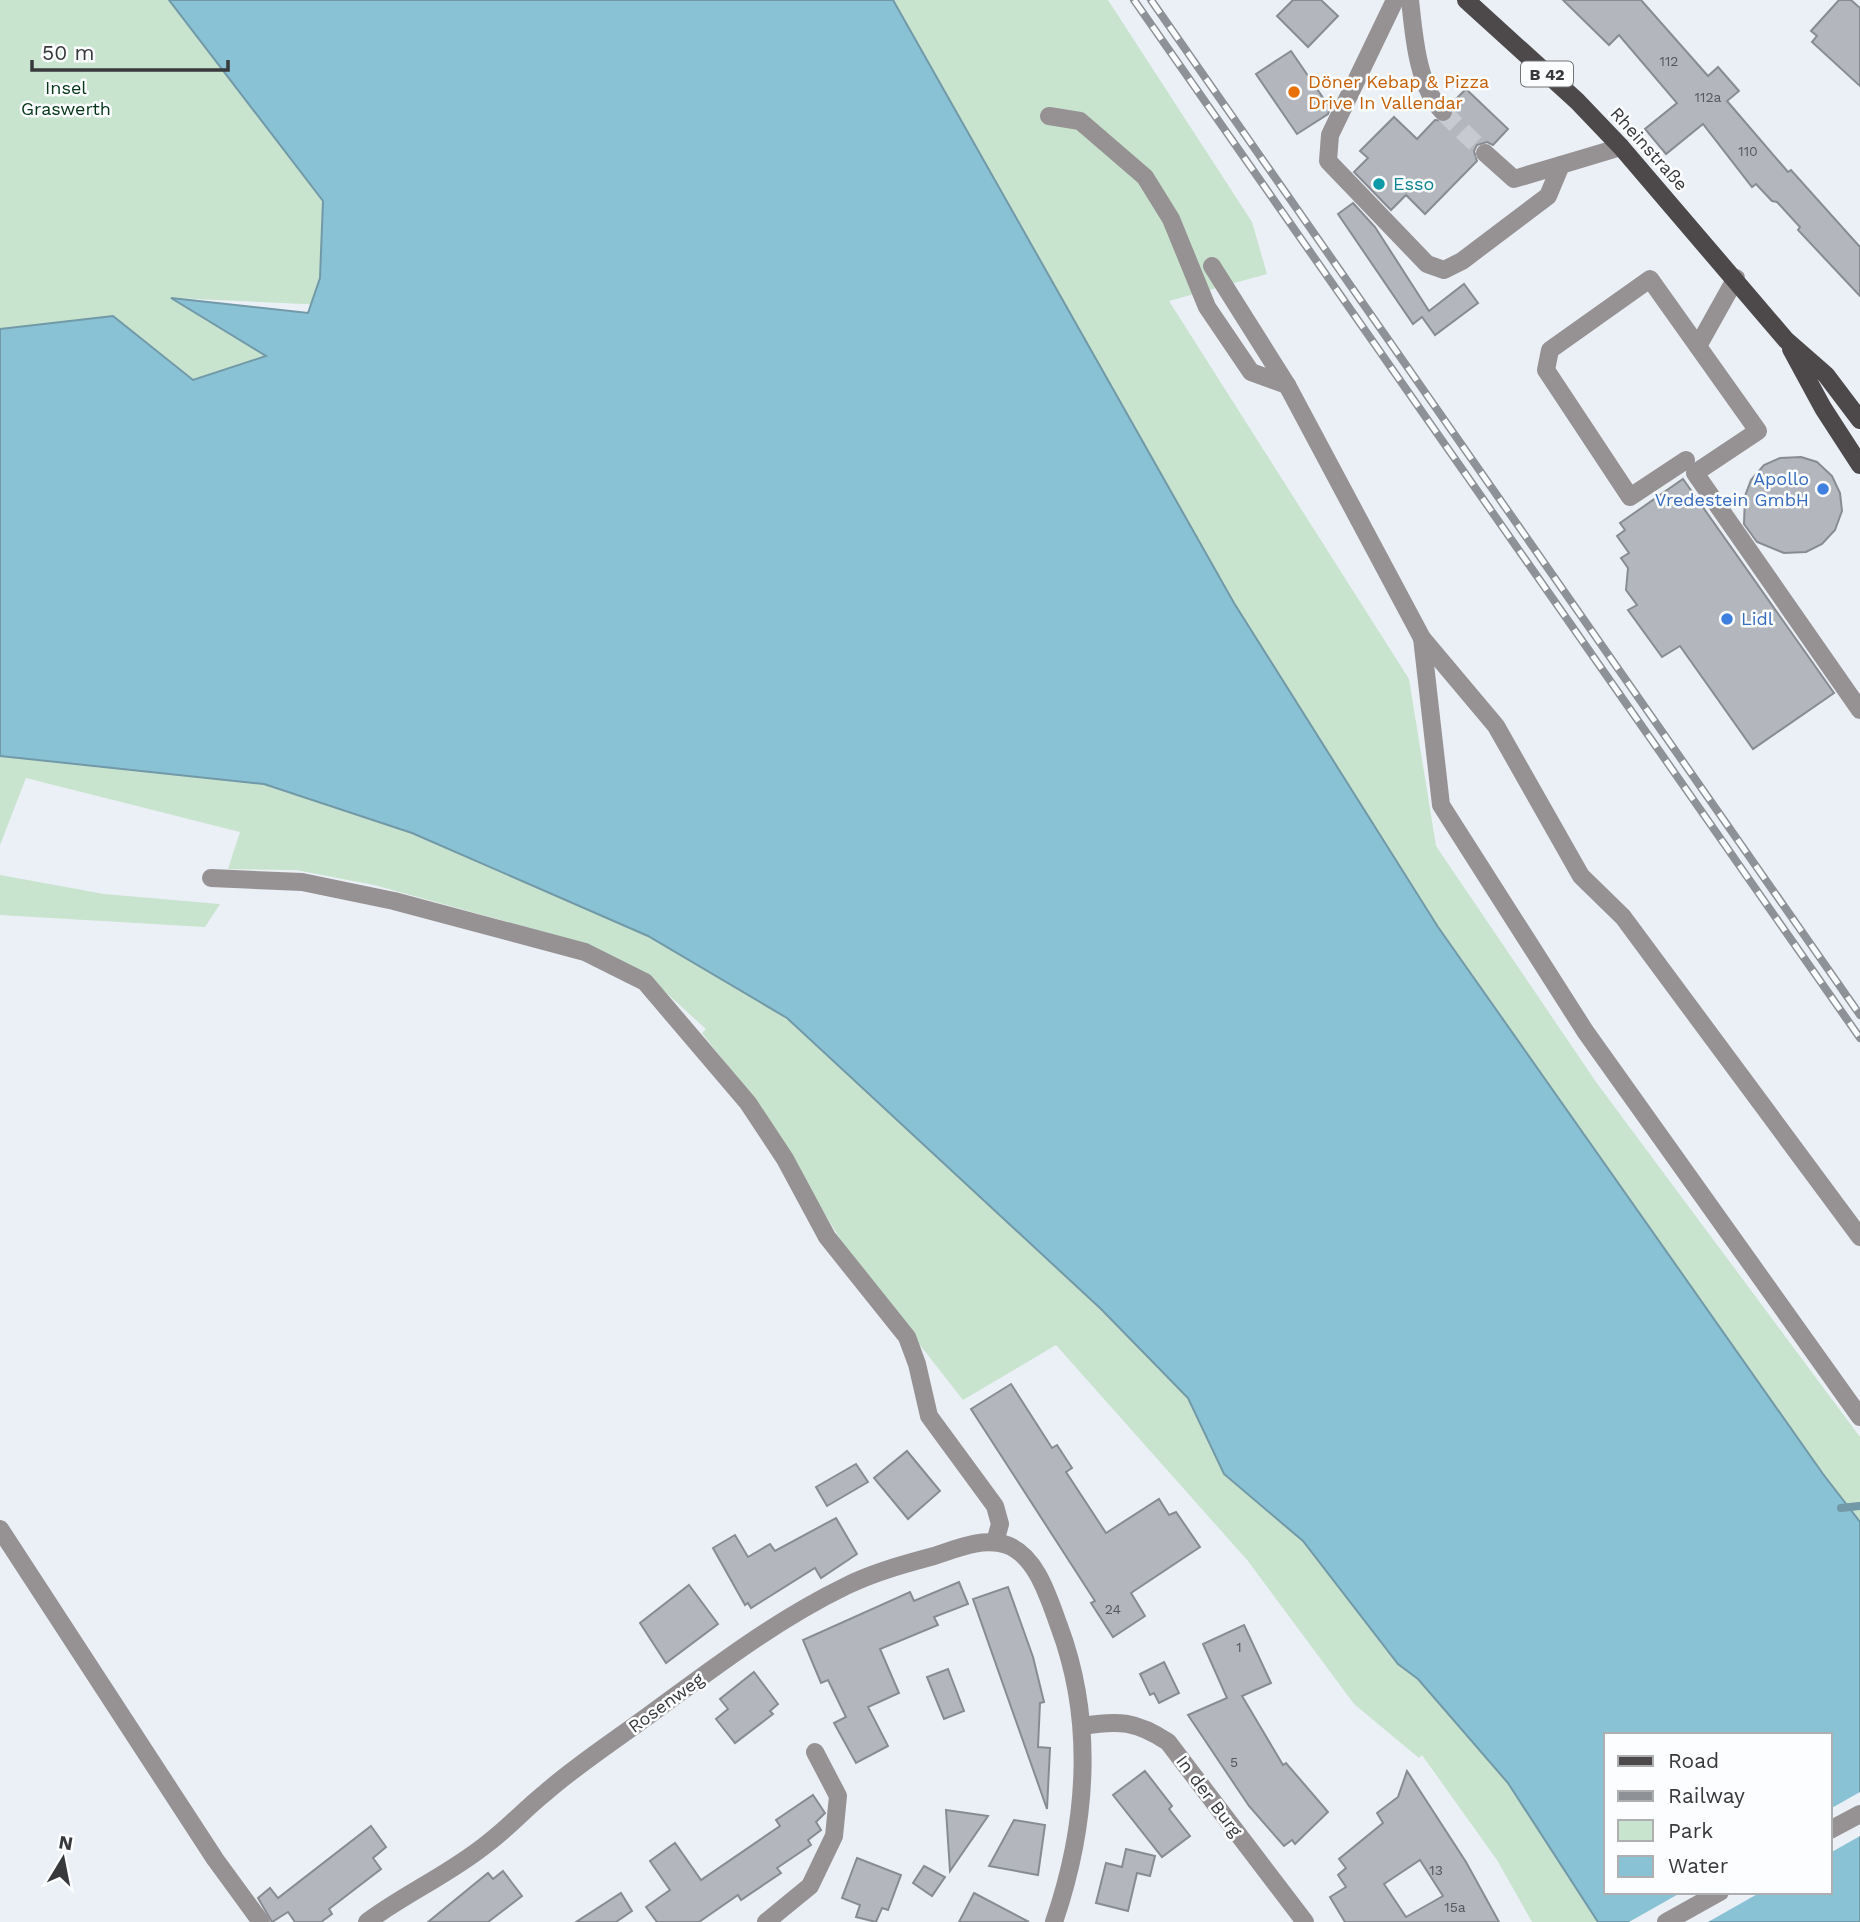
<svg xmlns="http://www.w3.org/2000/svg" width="1860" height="1922" font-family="'Work Sans',sans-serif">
  <rect width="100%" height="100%" fill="#ebf0f6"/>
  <g fill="#c8e3ce">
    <path d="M 0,0 L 169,0 L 323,201 L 327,305 L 173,298 L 266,356 L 193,380 L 0,339 Z"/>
    <path d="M 893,0 L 1108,0 L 1252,222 L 1267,274 L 1169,301 L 1409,679 L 1436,846 L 1596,1082 L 1860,1437 L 1860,1522 L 1823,1474 L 1438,927 L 1234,603 Z"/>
    <path d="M 0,756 L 264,784 L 412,833 L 648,936 L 787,1018 L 1101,1309 L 1188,1398 L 1224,1474 L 1303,1541 L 1398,1664 L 1418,1679 L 1508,1783 L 1598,1922 L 1532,1922 L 1497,1860 L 1422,1755 L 1419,1758 L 1354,1704 L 1248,1561 L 1056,1345 L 963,1400 L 851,1257 L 762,1110 L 702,1033 L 706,1029 L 651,979 L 584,943 L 374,885 L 296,870 L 228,869 L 240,832 L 26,778 L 0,845 Z"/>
    <path d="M 0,875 L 104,894 L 220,904 L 205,927 L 0,915 Z"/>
  </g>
  <path fill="#8ac2d5" stroke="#7199a7" stroke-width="2" fill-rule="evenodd" d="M 169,0 L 893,0 L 1234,603 L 1438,927 L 1823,1474 L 1860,1522 L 1860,1922 L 1598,1922 L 1508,1783 L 1418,1679 L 1398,1664 L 1303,1541 L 1224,1474 L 1188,1398 L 1101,1309 L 787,1018 L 648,936 L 412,833 L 264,784 L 0,756 L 0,329 L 113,316 L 193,380 L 266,356 L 171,298 L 308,313 L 320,278 L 323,201 ZM 1606,1735 L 1830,1735 L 1830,1892 L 1606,1892 Z"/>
  <g fill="#ebf0f6">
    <path d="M 1860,1792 L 1860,1836 L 1830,1853 L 1830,1809 Z"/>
    <path d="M 1682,1892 L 1761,1892 L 1708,1922 L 1629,1922 Z"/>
  </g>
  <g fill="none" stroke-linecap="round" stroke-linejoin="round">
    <path stroke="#7199a7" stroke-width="8" d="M 1841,1508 L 1859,1506"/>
  </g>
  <g fill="#b3b7bd" stroke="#888c92" stroke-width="2" fill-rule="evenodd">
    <path d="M 1293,0 L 1321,0 L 1338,16 L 1308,47 L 1277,16 Z"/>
    <path d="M 1563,0 L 1641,0 L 1708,76 L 1718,67 L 1739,91 L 1727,101 L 1788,172 L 1791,170 L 1860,247 L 1860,296 L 1798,230 L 1800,227 L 1777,202 L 1772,201 L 1756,184 L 1752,187 L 1703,124 L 1666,154 L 1645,129 L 1677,103 L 1619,35 L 1609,45 Z"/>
    <path d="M 1839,0 L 1851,0 L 1860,8 L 1860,86 L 1812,42 L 1817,36 L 1811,31 Z"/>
    <path d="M 1291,51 L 1330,108 L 1328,114 L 1297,134 L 1256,74 Z"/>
    <path d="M 1466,89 L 1508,129 L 1493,145 L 1487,142 L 1477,145 L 1474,151 L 1477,161 L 1425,214 L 1406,195 L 1391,210 L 1354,172 L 1368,158 L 1360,151 L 1394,117 L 1417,139 L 1435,120 L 1450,121 L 1454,111 L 1451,104 Z"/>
    <path d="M 1353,203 L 1375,227 L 1429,311 L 1464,284 L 1478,303 L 1435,335 L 1422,317 L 1413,324 L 1338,214 Z"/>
    <path d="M 1801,457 L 1817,462 L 1832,476 L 1840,493 L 1842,511 L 1835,530 L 1822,544 L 1806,552 L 1784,553 L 1757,542 L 1744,524 L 1745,496 L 1751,480 L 1764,465 L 1780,458 Z"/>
    <path d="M 1683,479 L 1834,693 L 1753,749 L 1680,646 L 1662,657 L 1628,610 L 1637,605 L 1626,590 L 1628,568 L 1621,558 L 1629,553 L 1617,536 L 1625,530 L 1620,523 Z"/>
    <path d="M 1011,1384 L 1052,1448 L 1057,1445 L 1072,1468 L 1066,1472 L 1106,1533 L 1159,1499 L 1169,1515 L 1176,1512 L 1200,1547 L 1131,1593 L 1145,1616 L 1113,1637 L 1091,1603 L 1095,1601 L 971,1409 Z"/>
    <path d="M 907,1451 L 940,1491 L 908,1519 L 874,1478 Z"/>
    <path d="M 856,1464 L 868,1482 L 827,1506 L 816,1487 Z"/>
    <path d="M 836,1518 L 857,1554 L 821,1578 L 815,1568 L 751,1608 L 748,1603 L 745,1605 L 713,1548 L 735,1535 L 748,1557 L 770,1544 L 775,1551 Z"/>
    <path d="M 959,1582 L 968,1604 L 934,1617 L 938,1625 L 880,1649 L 899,1693 L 868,1707 L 888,1746 L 856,1763 L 834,1723 L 846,1717 L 828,1680 L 821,1683 L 803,1640 L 910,1592 L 914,1601 Z"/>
    <path d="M 689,1585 L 718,1624 L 666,1663 L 640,1623 Z"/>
    <path d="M 1008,1587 L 1033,1657 L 1044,1702 L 1040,1703 L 1038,1747 L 1050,1748 L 1047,1809 L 973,1599 Z"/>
    <path d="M 1244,1625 L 1271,1683 L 1242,1696 L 1283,1765 L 1286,1763 L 1328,1812 L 1295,1844 L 1292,1840 L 1284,1846 L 1249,1806 L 1188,1715 L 1227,1698 L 1203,1644 Z"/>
    <path d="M 1164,1662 L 1179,1693 L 1159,1703 L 1154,1693 L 1150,1695 L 1140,1674 Z"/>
    <path d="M 948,1669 L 964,1711 L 944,1719 L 927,1677 Z"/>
    <path d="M 754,1672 L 778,1704 L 770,1711 L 773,1714 L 735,1743 L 716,1719 L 728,1709 L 720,1699 Z"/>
    <path d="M 1145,1771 L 1172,1806 L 1169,1809 L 1190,1836 L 1162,1857 L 1113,1795 Z"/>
    <path d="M 1407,1771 L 1466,1862 L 1499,1922 L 1345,1922 L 1330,1897 L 1346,1887 L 1338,1875 L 1346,1868 L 1339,1859 L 1383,1823 L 1377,1813 L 1398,1797 ZM 1420,1860 L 1443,1896 L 1406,1917 L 1384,1884 Z"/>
    <path d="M 813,1795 L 825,1813 L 816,1822 L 821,1830 L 808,1840 L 811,1845 L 777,1868 L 781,1873 L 741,1900 L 738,1895 L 699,1922 L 657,1922 L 646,1907 L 670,1890 L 650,1861 L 675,1843 L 701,1880 L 780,1826 L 776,1820 Z"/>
    <path d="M 946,1810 L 988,1816 L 950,1871 Z"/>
    <path d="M 1014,1820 L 1045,1825 L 1038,1875 L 989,1866 Z"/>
    <path d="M 371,1826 L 386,1847 L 373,1858 L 381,1869 L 329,1909 L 332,1914 L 321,1922 L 295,1922 L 288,1912 L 272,1922 L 258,1898 L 270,1888 L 278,1898 Z"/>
    <path d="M 1126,1849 L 1155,1856 L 1150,1876 L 1137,1873 L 1128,1911 L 1096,1903 L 1106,1863 L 1122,1867 Z"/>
    <path d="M 857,1858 L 901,1875 L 888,1910 L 882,1908 L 876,1922 L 856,1917 L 860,1905 L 842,1898 Z"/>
    <path d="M 924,1866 L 945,1877 L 932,1896 L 913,1883 Z"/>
    <path d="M 503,1871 L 522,1896 L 488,1922 L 428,1922 L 488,1873 L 493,1879 Z"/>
    <path d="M 621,1893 L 632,1911 L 616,1922 L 576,1922 Z"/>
    <path d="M 974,1893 L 1029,1922 L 959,1922 Z"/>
  </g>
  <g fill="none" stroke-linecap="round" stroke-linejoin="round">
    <path stroke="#c7cbd1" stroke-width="18" stroke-dasharray="18 9" stroke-linecap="butt" d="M 1443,112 L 1485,153"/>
    <g stroke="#969294" stroke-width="18">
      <path d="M 1395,0 L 1330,135 L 1328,161 L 1427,264 L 1444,270 L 1462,261 L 1548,196 L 1561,165"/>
      <path d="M 1410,0 C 1414,35 1417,86 1443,112"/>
      <path d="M 1049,116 L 1080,121 L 1145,177 L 1171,219 L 1207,307 L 1251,372 L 1287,385"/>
      <path d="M 1485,153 L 1514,179 L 1621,147"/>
      <path d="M 1212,266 L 1287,385 L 1422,638 L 1496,726 L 1581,876 L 1623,917 L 1860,1237"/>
      <path d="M 1698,346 L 1736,278"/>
      <path d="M 1686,460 L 1630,497 L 1546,370 L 1550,350 L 1650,279 L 1758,431 L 1695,473 L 1860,710"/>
      <path d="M 1422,638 L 1441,805 L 1585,1031 L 1860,1417"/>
      <path d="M 211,878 L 302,882 L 394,901 L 585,952 L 645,982 L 748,1103 L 785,1159 L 827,1237 L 907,1337 L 917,1364 L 929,1416 L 995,1506 L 1000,1524 L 995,1542"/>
      <path d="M 0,1529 L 215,1859 L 261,1922"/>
      <path d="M 1082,1726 C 1119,1720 1136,1721 1168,1742 L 1305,1922"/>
      <path d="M 1830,1830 L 1860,1814"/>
      <path d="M 367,1922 C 406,1893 450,1874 488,1843 C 508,1828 525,1809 545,1793 C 578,1764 617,1739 652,1713 C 715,1667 776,1620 846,1586 C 874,1572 905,1564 934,1556 C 958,1548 983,1537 1007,1545 C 1037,1556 1049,1599 1059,1626 C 1095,1722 1087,1826 1054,1922"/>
      <path d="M 766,1922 L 810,1886 L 834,1836 L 838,1796 L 815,1752"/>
      <path d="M 1666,1922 L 1720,1892"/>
    </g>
    <g stroke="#4d484a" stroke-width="18">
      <path d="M 1466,0 L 1577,101 L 1621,147 L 1786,340 L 1826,375 L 1860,420"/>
      <path d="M 1791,349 L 1823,408 L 1860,465"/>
    </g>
    <g stroke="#8e9195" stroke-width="8">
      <g id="rail">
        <path d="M 1134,0 L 1860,1038"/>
        <path d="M 1151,0 L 1860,1015"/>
      </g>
    </g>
    <use href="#rail" stroke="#fcfdfe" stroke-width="5" stroke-dasharray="16" stroke-linecap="butt"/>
  </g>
  <circle fill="#e8710a" stroke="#fcfdfe" stroke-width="2.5" cx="1294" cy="92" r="7"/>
  <circle fill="#0f9aa8" stroke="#fcfdfe" stroke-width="2.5" cx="1379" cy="184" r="7"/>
  <g fill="#3f7fe0" stroke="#fcfdfe" stroke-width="2.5">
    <circle cx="1823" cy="489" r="7"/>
    <circle cx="1727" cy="619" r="7"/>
  </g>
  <g text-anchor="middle" stroke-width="5" stroke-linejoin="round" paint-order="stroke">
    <g font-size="14" fill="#56585c">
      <text x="1669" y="66">112</text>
      <text x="1708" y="102">112a</text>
      <text x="1748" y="156">110</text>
      <text x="1113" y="1614">24</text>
      <text x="1239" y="1652">1</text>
      <text x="1234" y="1767">5</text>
      <text x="1436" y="1875">13</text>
      <text x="1455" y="1912">15a</text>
    </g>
    <rect fill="#fcfdfe" stroke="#727476" stroke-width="2" x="1521" y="61.5" width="52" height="25" rx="5"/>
    <g font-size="16" font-weight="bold" fill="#37393b">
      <text x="1547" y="80">B 42</text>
    </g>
    <g font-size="18" fill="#c56008" stroke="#fcfdfe" text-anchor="start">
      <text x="1308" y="88">Döner Kebap &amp; Pizza<tspan x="1308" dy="21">Drive In Vallendar</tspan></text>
    </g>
    <g font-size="18" fill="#033516" stroke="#fcfdfe">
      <text x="66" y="94">Insel<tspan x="66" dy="21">Graswerth</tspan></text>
    </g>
    <g font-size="18" fill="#37393b" stroke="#fcfdfe">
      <text transform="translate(1649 149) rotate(48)" y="6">Rheinstraße</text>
      <text transform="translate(666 1703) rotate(-36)" y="6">Rosenweg</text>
      <text transform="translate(1209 1796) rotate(53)" y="6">In der Burg</text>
    </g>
    <g font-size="18" fill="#0d838f" stroke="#fcfdfe" text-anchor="start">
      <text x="1393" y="190">Esso</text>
    </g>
    <g font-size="18" fill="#366cbe" stroke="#fcfdfe" text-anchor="end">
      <text x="1809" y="485">Apollo<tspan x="1809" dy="21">Vredestein GmbH</tspan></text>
      <text x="1741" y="625" text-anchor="start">Lidl</text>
    </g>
  </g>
  <rect x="1604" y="1733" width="228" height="161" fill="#fcfdfe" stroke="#adafb0" stroke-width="2"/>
  <rect x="1618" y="1756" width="35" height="10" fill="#4d484a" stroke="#adafb0" stroke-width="2"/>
  <text x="1668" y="1768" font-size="21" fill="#37393b">Road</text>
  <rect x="1618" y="1791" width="35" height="10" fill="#8e9195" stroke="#adafb0" stroke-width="2"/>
  <text x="1668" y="1803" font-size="21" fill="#37393b">Railway</text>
  <rect x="1618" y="1820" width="35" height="21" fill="#c8e3ce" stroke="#adafb0" stroke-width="2"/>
  <text x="1668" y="1838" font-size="21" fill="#37393b">Park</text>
  <rect x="1618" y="1856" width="35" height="21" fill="#8ac2d5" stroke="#adafb0" stroke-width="2"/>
  <text x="1668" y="1873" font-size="21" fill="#37393b">Water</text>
  <g transform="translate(63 1859) rotate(10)" stroke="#fcfdfe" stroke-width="5" paint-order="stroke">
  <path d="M0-5L12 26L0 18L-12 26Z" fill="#37393b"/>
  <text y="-10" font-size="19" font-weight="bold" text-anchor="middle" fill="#37393b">N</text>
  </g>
  <path d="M32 60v10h196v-10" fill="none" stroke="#37393b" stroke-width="3.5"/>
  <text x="42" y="60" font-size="21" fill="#37393b" stroke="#fcfdfe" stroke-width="5" paint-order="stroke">50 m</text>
</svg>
